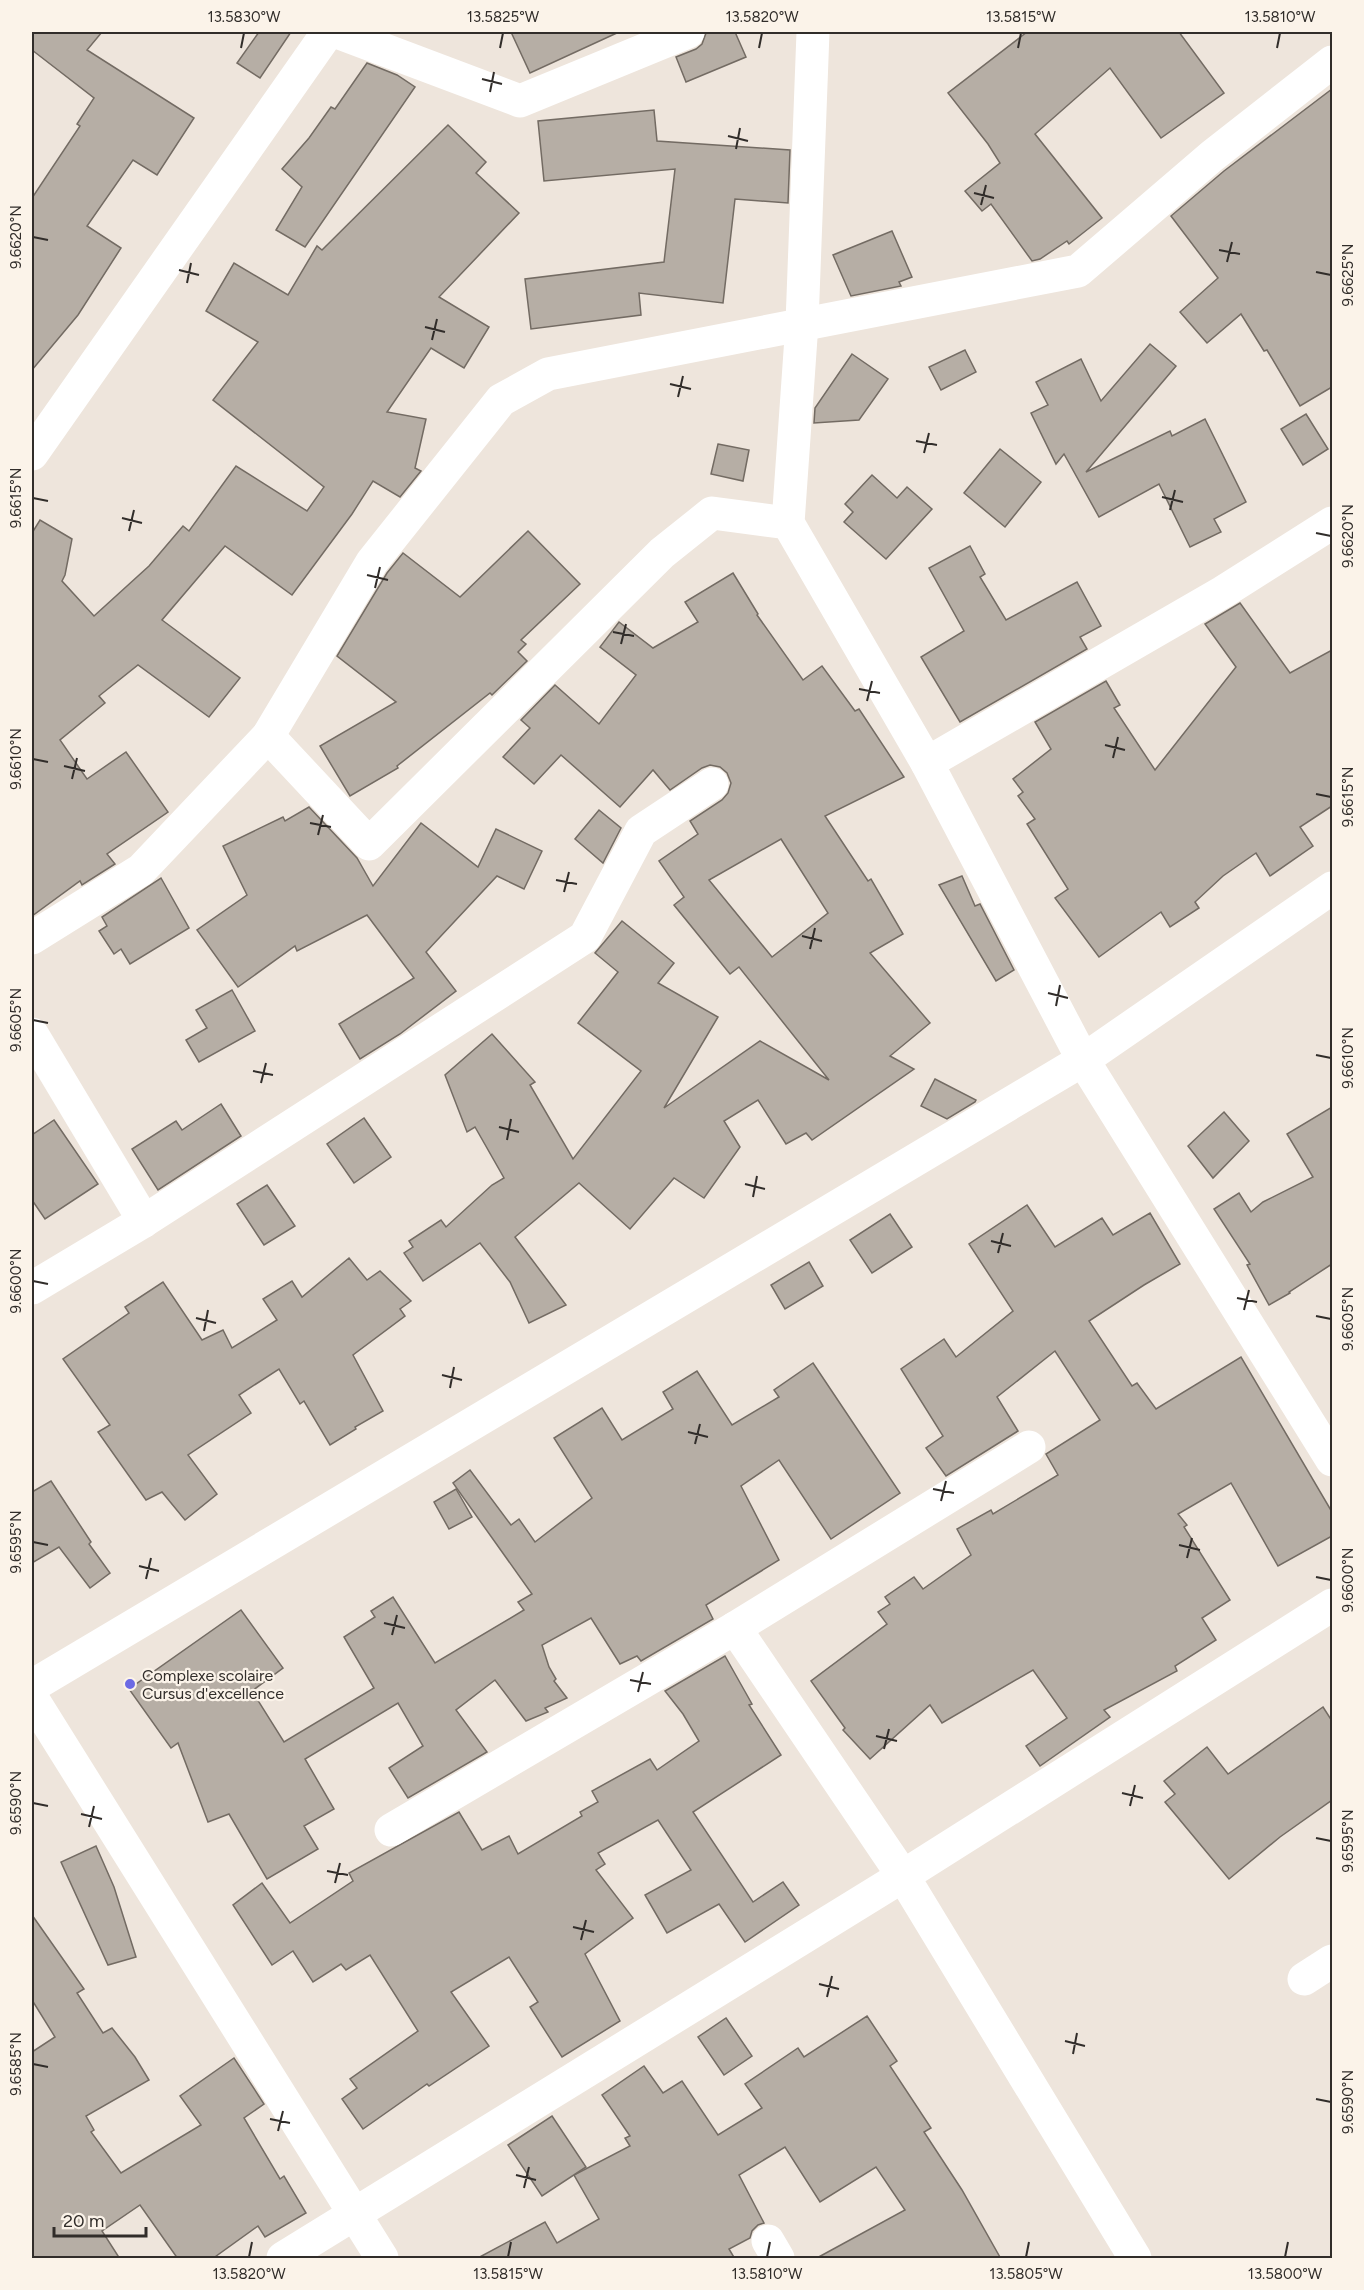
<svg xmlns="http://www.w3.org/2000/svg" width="1364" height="2290" font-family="Figtree,sans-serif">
  <rect width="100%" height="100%" fill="#eee5dc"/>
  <g fill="#b6aea5" stroke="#736b63" stroke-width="1.5" fill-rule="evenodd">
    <path d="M 32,32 L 102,32 L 87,50 L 194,118 L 157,175 L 133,160 L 87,226 L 121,248 L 78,315 L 32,370 L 32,198 L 80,126 L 77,124 L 94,98 L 32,50 Z"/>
    <path d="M 259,32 L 291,32 L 260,78 L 237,63 Z"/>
    <path d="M 511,32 L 619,32 L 530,73 Z"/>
    <path d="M 710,32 L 735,32 L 746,57 L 686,82 L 676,57 L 696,49 L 702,44 L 706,33 Z"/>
    <path d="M 1027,32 L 1179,32 L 1224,93 L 1161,138 L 1110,68 L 1035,134 L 1102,218 L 1069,244 L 1067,241 L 1040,259 L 1032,261 L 991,204 L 982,211 L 965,191 L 1000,163 L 988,144 L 948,93 Z"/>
    <path d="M 367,63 L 397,75 L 415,87 L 305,247 L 276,230 L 302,187 L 282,169 L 309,138 L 331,107 L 335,109 Z"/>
    <path d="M 1332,89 L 1332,387 L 1300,406 L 1267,350 L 1264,351 L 1241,314 L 1207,343 L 1180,312 L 1218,278 L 1171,216 L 1224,171 Z"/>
    <path d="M 654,110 L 657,141 L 790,150 L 788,203 L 735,199 L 723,303 L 639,293 L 641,315 L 531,329 L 525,279 L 664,262 L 675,169 L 544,181 L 538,121 Z"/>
    <path d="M 448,125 L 486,162 L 476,173 L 519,213 L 439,297 L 489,327 L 464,368 L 431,348 L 387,412 L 426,419 L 415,468 L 421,471 L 400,497 L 373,481 L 352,514 L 292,595 L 225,546 L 162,620 L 240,678 L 209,717 L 138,665 L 99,696 L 105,703 L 60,740 L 87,779 L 126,752 L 168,812 L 107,854 L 115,864 L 82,885 L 80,881 L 32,916 L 32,533 L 40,520 L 72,539 L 65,575 L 62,581 L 94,616 L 149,566 L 183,526 L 189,531 L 236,466 L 307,511 L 324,487 L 213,400 L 258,342 L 206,311 L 234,263 L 288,295 L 317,246 L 322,250 Z"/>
    <path d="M 892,231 L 912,277 L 899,282 L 901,286 L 851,296 L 833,255 Z"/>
    <path d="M 1150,344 L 1176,366 L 1086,472 L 1170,431 L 1172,436 L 1205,419 L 1246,502 L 1214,519 L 1221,532 L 1190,547 L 1159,484 L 1099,517 L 1064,454 L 1056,464 L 1031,413 L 1048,405 L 1036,382 L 1081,359 L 1101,401 Z"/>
    <path d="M 965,350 L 976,372 L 941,390 L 929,367 Z"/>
    <path d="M 852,354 L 888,379 L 859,420 L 814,423 L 815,408 Z"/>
    <path d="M 1306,414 L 1328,449 L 1303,465 L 1281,429 Z"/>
    <path d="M 718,444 L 749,450 L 743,481 L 711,474 Z"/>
    <path d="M 1000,449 L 1041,482 L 1005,527 L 964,493 Z"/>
    <path d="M 872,475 L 897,498 L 907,487 L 932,509 L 886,559 L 844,522 L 853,512 L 845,504 Z"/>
    <path d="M 528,531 L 580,584 L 521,640 L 526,644 L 518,652 L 527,661 L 492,695 L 490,693 L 397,766 L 398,768 L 350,796 L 320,746 L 396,702 L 337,656 L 387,573 L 403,553 L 460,597 Z"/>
    <path d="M 970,546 L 985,574 L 980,577 L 1006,620 L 1077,582 L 1101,626 L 1080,637 L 1087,649 L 960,722 L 921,657 L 964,631 L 929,568 Z"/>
    <path d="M 733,573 L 758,614 L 757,615 L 803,680 L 822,666 L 855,711 L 859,709 L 904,777 L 825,816 L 868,881 L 871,879 L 903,934 L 870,953 L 930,1023 L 890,1056 L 914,1069 L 812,1140 L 806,1133 L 786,1144 L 758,1100 L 724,1121 L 740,1147 L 704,1198 L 674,1178 L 630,1229 L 579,1183 L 515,1237 L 566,1305 L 529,1323 L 510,1282 L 480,1243 L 423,1281 L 404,1253 L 413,1247 L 409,1241 L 441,1220 L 446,1227 L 492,1185 L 504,1178 L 475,1127 L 467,1132 L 445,1075 L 492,1034 L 535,1082 L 530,1085 L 573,1159 L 641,1071 L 578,1023 L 618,972 L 595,953 L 622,921 L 674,963 L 658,983 L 718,1017 L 664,1108 L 760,1041 L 829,1080 L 739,967 L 730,974 L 674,905 L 684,897 L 659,861 L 698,834 L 690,821 L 722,800 L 728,793 L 731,783 L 727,773 L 720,767 L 710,765 L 702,768 L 670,790 L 653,770 L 620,807 L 561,755 L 534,784 L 503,757 L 530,728 L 521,720 L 555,685 L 599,724 L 636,675 L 600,647 L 619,622 L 653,648 L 698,622 L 685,602 ZM 781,839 L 828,913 L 772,957 L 709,880 Z"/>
    <path d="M 1240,603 L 1290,673 L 1332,650 L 1332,806 L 1300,827 L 1313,846 L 1270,876 L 1256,853 L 1223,876 L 1195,902 L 1199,908 L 1170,927 L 1161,912 L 1099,957 L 1055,898 L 1068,889 L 1027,824 L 1035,819 L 1018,796 L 1023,792 L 1013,779 L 1051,749 L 1035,722 L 1106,681 L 1120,705 L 1114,708 L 1155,770 L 1236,667 L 1205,624 Z"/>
    <path d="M 309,807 L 357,858 L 373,886 L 421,823 L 478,867 L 496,829 L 542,851 L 524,889 L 497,876 L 426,952 L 456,991 L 400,1034 L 360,1059 L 339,1024 L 414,978 L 367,915 L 297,951 L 295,946 L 238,987 L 197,930 L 247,895 L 223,846 L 283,817 L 285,821 Z"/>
    <path d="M 599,810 L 621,828 L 603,863 L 575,839 Z"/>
    <path d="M 962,876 L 975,906 L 980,904 L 1014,970 L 996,981 L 939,885 Z"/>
    <path d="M 161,878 L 189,928 L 130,964 L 121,949 L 114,954 L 99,931 L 107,926 L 102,917 Z"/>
    <path d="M 232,990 L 255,1031 L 199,1062 L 186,1040 L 207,1028 L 196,1010 Z"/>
    <path d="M 935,1079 L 976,1100 L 975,1102 L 947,1119 L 921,1106 Z"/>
    <path d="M 221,1104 L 241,1136 L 158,1190 L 132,1149 L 176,1121 L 182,1130 Z"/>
    <path d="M 1332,1107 L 1332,1264 L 1289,1292 L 1290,1293 L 1269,1305 L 1247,1265 L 1250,1264 L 1214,1209 L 1239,1193 L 1251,1212 L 1263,1202 L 1313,1177 L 1287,1134 Z"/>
    <path d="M 1224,1112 L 1249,1141 L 1213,1178 L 1188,1146 Z"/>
    <path d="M 364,1118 L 391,1157 L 354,1183 L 327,1144 Z"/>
    <path d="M 54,1120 L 98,1184 L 45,1219 L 32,1200 L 32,1135 Z"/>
    <path d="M 267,1185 L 295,1226 L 264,1245 L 237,1204 Z"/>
    <path d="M 1027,1205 L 1055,1247 L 1102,1218 L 1113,1235 L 1150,1213 L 1180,1264 L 1144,1285 L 1089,1321 L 1132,1386 L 1137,1383 L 1156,1409 L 1241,1357 L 1332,1512 L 1332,1536 L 1278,1566 L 1231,1483 L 1178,1514 L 1187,1525 L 1184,1527 L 1230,1600 L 1202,1618 L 1216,1640 L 1175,1666 L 1177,1671 L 1104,1710 L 1110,1717 L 1040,1766 L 1026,1746 L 1067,1718 L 1033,1670 L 942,1723 L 930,1705 L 870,1759 L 843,1730 L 845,1728 L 811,1681 L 887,1624 L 878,1612 L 890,1604 L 885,1597 L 914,1577 L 923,1589 L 971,1555 L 957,1529 L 991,1510 L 993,1514 L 1058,1475 L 1046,1454 L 1100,1420 L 1055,1351 L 997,1397 L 1018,1431 L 946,1476 L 926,1448 L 943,1436 L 901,1369 L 944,1339 L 956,1357 L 1013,1311 L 969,1244 Z"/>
    <path d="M 890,1214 L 912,1247 L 872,1273 L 850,1240 Z"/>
    <path d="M 349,1258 L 367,1280 L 380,1271 L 411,1301 L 400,1309 L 405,1316 L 353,1355 L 383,1411 L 355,1427 L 356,1429 L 330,1445 L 304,1401 L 300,1404 L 279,1369 L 239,1395 L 251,1413 L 188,1455 L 217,1494 L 185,1520 L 162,1492 L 146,1500 L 98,1432 L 110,1425 L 63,1359 L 129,1313 L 125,1307 L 163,1282 L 202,1340 L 223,1330 L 232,1348 L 277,1320 L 263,1299 L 292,1281 L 302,1297 Z"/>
    <path d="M 809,1262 L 823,1286 L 785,1309 L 771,1285 Z"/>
    <path d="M 813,1363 L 900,1493 L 831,1539 L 779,1460 L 741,1486 L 779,1560 L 706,1605 L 713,1619 L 641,1661 L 637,1656 L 620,1664 L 591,1618 L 542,1645 L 549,1667 L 556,1679 L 554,1681 L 567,1698 L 545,1708 L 548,1712 L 526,1721 L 495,1680 L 456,1710 L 487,1752 L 408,1798 L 389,1768 L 423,1746 L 398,1703 L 305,1759 L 334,1809 L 304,1826 L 318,1849 L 267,1879 L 229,1814 L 208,1822 L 178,1743 L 171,1748 L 129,1689 L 241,1610 L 283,1668 L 252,1691 L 284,1742 L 374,1688 L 344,1637 L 375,1617 L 371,1611 L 393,1597 L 435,1663 L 524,1610 L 518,1602 L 532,1594 L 453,1483 L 470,1470 L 511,1525 L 519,1519 L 535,1542 L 592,1498 L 554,1438 L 602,1408 L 622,1440 L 673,1409 L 663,1392 L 697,1371 L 732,1425 L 779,1397 L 774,1390 Z"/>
    <path d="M 51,1481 L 91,1542 L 89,1544 L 110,1573 L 90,1588 L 59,1547 L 32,1563 L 32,1492 Z"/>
    <path d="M 456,1489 L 472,1517 L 449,1529 L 434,1502 Z"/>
    <path d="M 725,1656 L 752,1704 L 749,1705 L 781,1755 L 693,1812 L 753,1902 L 783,1882 L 799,1905 L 745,1942 L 719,1904 L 667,1933 L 645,1895 L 691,1870 L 658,1820 L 598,1853 L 605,1864 L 596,1870 L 633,1918 L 585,1954 L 620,2021 L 562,2057 L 530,2007 L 538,2002 L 509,1957 L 451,1992 L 489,2046 L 429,2086 L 427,2084 L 363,2129 L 342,2099 L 357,2088 L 350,2079 L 418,2031 L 370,1955 L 346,1970 L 341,1964 L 313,1982 L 293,1951 L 272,1965 L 233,1905 L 262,1883 L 290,1923 L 353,1881 L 349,1873 L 459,1812 L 482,1850 L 509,1836 L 518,1854 L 582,1816 L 580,1812 L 598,1802 L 592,1791 L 650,1759 L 657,1770 L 699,1741 L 683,1714 L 665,1691 Z"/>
    <path d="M 1323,1707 L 1332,1721 L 1332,1800 L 1280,1837 L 1229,1879 L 1165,1802 L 1175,1794 L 1164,1781 L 1207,1747 L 1228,1774 Z"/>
    <path d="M 96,1846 L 114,1887 L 136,1957 L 108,1965 L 61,1862 Z"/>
    <path d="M 32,1915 L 84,1989 L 77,1993 L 103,2033 L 112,2028 L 135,2057 L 149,2080 L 86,2116 L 94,2130 L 91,2132 L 121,2173 L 201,2125 L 180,2096 L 234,2058 L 264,2104 L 244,2118 L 280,2179 L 284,2176 L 306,2213 L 265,2237 L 258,2226 L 212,2259 L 178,2259 L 140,2205 L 102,2231 L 120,2259 L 32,2259 L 32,2052 L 55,2037 L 32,2000 Z"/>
    <path d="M 867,2016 L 897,2061 L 890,2066 L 931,2128 L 924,2132 L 962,2190 L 1001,2259 L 815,2259 L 905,2210 L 876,2167 L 820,2202 L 785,2147 L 739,2175 L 764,2223 L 758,2225 L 752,2231 L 750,2238 L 729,2249 L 735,2259 L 476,2259 L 545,2222 L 557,2243 L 599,2219 L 574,2175 L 630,2146 L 625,2138 L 630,2136 L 602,2095 L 644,2066 L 663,2093 L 682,2081 L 718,2135 L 762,2108 L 745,2084 L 798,2048 L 804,2057 Z"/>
    <path d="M 726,2018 L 752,2056 L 724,2075 L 698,2037 Z"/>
    <path d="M 552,2116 L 586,2167 L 542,2196 L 508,2145 Z"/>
  </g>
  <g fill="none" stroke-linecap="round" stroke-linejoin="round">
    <g stroke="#fff" stroke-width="33">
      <path d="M 337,32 L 520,101 L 688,32"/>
      <path d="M 813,32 L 802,323 L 788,523 L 927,763 L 1083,1060 L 1332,1460"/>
      <path d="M 32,454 L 328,32"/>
      <path d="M 268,736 L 369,844 L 662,553 L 712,513 L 788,523"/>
      <path d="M 927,763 L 1223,592 L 1332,523"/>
      <path d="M 32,938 L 141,870 L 268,736 L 372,562 L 501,400 L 548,374 L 1078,271 L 1212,156 L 1332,62"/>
      <path d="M 32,1034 L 144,1221"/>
      <path d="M 32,1288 L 144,1221 L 585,937 L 641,831 L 712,784"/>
      <path d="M 735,1628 L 903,1876 L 1135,2258"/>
      <path d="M 32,1686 L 1083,1060 L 1332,888"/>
      <path d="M 32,1698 L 382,2258"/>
      <path d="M 391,1830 L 735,1628 L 1029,1447"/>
      <path d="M 1304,1979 L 1332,1961"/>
      <path d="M 768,2241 L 778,2258"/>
      <path d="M 283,2258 L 903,1876 L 1332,1605"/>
    </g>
  </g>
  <path fill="none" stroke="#312d2a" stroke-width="2" d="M 241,48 L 244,33M 500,48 L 503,33M 759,48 L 762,33M 1018,48 L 1021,33M 1277,48 L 1280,33M 482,79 L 502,84M 490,92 L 494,72M 728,136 L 748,141M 736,149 L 740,128M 974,193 L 994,198M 981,205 L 986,185M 33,237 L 48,240M 1219,250 L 1240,254M 1227,262 L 1232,242M 179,270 L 199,275M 1316,272 L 1331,275M 187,283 L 191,263M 425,327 L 445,332M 432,340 L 437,319M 670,384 L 691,389M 678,397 L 683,376M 916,441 L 937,445M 924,453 L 929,433M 1162,497 L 1183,502M 33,498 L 48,501M 1170,510 L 1175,490M 122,518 L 142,523M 129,531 L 134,510M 1316,533 L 1331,536M 367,575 L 388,580M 375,588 L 380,567M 613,632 L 634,636M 621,644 L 626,624M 859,689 L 880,693M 867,701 L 872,681M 1105,745 L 1125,750M 1113,758 L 1118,737M 33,759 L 48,762M 64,766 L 85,771M 72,779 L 77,758M 1316,794 L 1331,797M 310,823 L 331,827M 318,835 L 323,815M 556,880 L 577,884M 564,892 L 569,872M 802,936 L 822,941M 810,949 L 815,928M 1048,993 L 1068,998M 1056,1006 L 1060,985M 33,1020 L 48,1023M 1316,1055 L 1331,1058M 253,1071 L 273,1075M 261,1083 L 266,1063M 499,1127 L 519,1132M 507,1140 L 511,1119M 745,1184 L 765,1189M 753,1197 L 757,1176M 991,1241 L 1011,1246M 998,1253 L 1003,1233M 33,1281 L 48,1284M 1237,1298 L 1257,1302M 1244,1310 L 1249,1290M 1316,1316 L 1331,1319M 196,1318 L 216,1323M 204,1331 L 208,1310M 442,1375 L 462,1380M 450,1388 L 454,1367M 688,1432 L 708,1437M 695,1444 L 700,1424M 933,1489 L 954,1493M 941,1501 L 946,1481M 33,1542 L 48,1545M 1179,1545 L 1200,1550M 1187,1558 L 1192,1538M 139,1566 L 159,1571M 1316,1577 L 1331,1580M 146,1579 L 151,1558M 384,1623 L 405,1628M 392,1635 L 397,1615M 630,1680 L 651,1684M 638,1692 L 643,1672M 876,1736 L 897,1741M 884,1749 L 889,1729M 1122,1793 L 1143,1798M 33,1803 L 48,1806M 1130,1806 L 1135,1785M 81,1814 L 102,1819M 89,1827 L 94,1806M 1316,1838 L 1331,1841M 327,1871 L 348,1875M 335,1883 L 340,1863M 573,1927 L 594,1932M 581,1940 L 586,1920M 819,1984 L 839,1989M 827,1997 L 832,1976M 1065,2041 L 1085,2046M 1073,2054 L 1077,2033M 33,2064 L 48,2067M 1316,2099 L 1331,2102M 270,2119 L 290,2123M 278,2131 L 283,2111M 516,2175 L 536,2180M 524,2188 L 529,2167M 249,2257 L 252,2242M 508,2257 L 511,2242M 767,2257 L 770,2242M 1026,2257 L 1029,2242M 1285,2257 L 1288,2242"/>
  <circle fill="#6c6ae4" stroke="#fbf3e9" stroke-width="2" cx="130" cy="1684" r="6"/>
  <g text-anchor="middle" stroke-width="4.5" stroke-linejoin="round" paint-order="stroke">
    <g font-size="16" fill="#312d2a" stroke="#fbf3e9" text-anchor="start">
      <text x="142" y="1681">Complexe scolaire<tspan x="142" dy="18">Cursus d'excellence</tspan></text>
    </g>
  </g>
  <rect width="1364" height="2290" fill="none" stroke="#fbf3e9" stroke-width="66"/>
  <path d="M54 2227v9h92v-9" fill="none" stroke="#312d2a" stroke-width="3"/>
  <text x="63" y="2227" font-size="18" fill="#312d2a" stroke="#fbf3e9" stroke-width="4.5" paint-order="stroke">20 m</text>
  <rect x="33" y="33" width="1298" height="2224" fill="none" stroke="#312d2a" stroke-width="2"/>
  <g font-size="15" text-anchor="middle" fill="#312d2a">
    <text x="244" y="22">13.5830°W</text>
    <text x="503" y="22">13.5825°W</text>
    <text x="762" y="22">13.5820°W</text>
    <text x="1021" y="22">13.5815°W</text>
    <text x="1280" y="22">13.5810°W</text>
    <text transform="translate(16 237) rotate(-90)" y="5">9.6620°N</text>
    <text transform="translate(1348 275) rotate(-90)" y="5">9.6625°N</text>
    <text transform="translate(16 498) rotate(-90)" y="5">9.6615°N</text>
    <text transform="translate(1348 536) rotate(-90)" y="5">9.6620°N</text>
    <text transform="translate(16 759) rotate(-90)" y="5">9.6610°N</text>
    <text transform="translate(1348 797) rotate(-90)" y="5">9.6615°N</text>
    <text transform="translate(16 1020) rotate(-90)" y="5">9.6605°N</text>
    <text transform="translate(1348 1058) rotate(-90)" y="5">9.6610°N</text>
    <text transform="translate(16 1281) rotate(-90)" y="5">9.6600°N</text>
    <text transform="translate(1348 1319) rotate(-90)" y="5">9.6605°N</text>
    <text transform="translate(16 1542) rotate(-90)" y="5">9.6595°N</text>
    <text transform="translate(1348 1580) rotate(-90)" y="5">9.6600°N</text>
    <text transform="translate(16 1803) rotate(-90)" y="5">9.6590°N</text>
    <text transform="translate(1348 1841) rotate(-90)" y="5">9.6595°N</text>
    <text transform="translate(16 2064) rotate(-90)" y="5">9.6585°N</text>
    <text transform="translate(1348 2102) rotate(-90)" y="5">9.6590°N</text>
    <text x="249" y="2279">13.5820°W</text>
    <text x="508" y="2279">13.5815°W</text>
    <text x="767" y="2279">13.5810°W</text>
    <text x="1026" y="2279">13.5805°W</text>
    <text x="1285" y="2279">13.5800°W</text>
  </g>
</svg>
